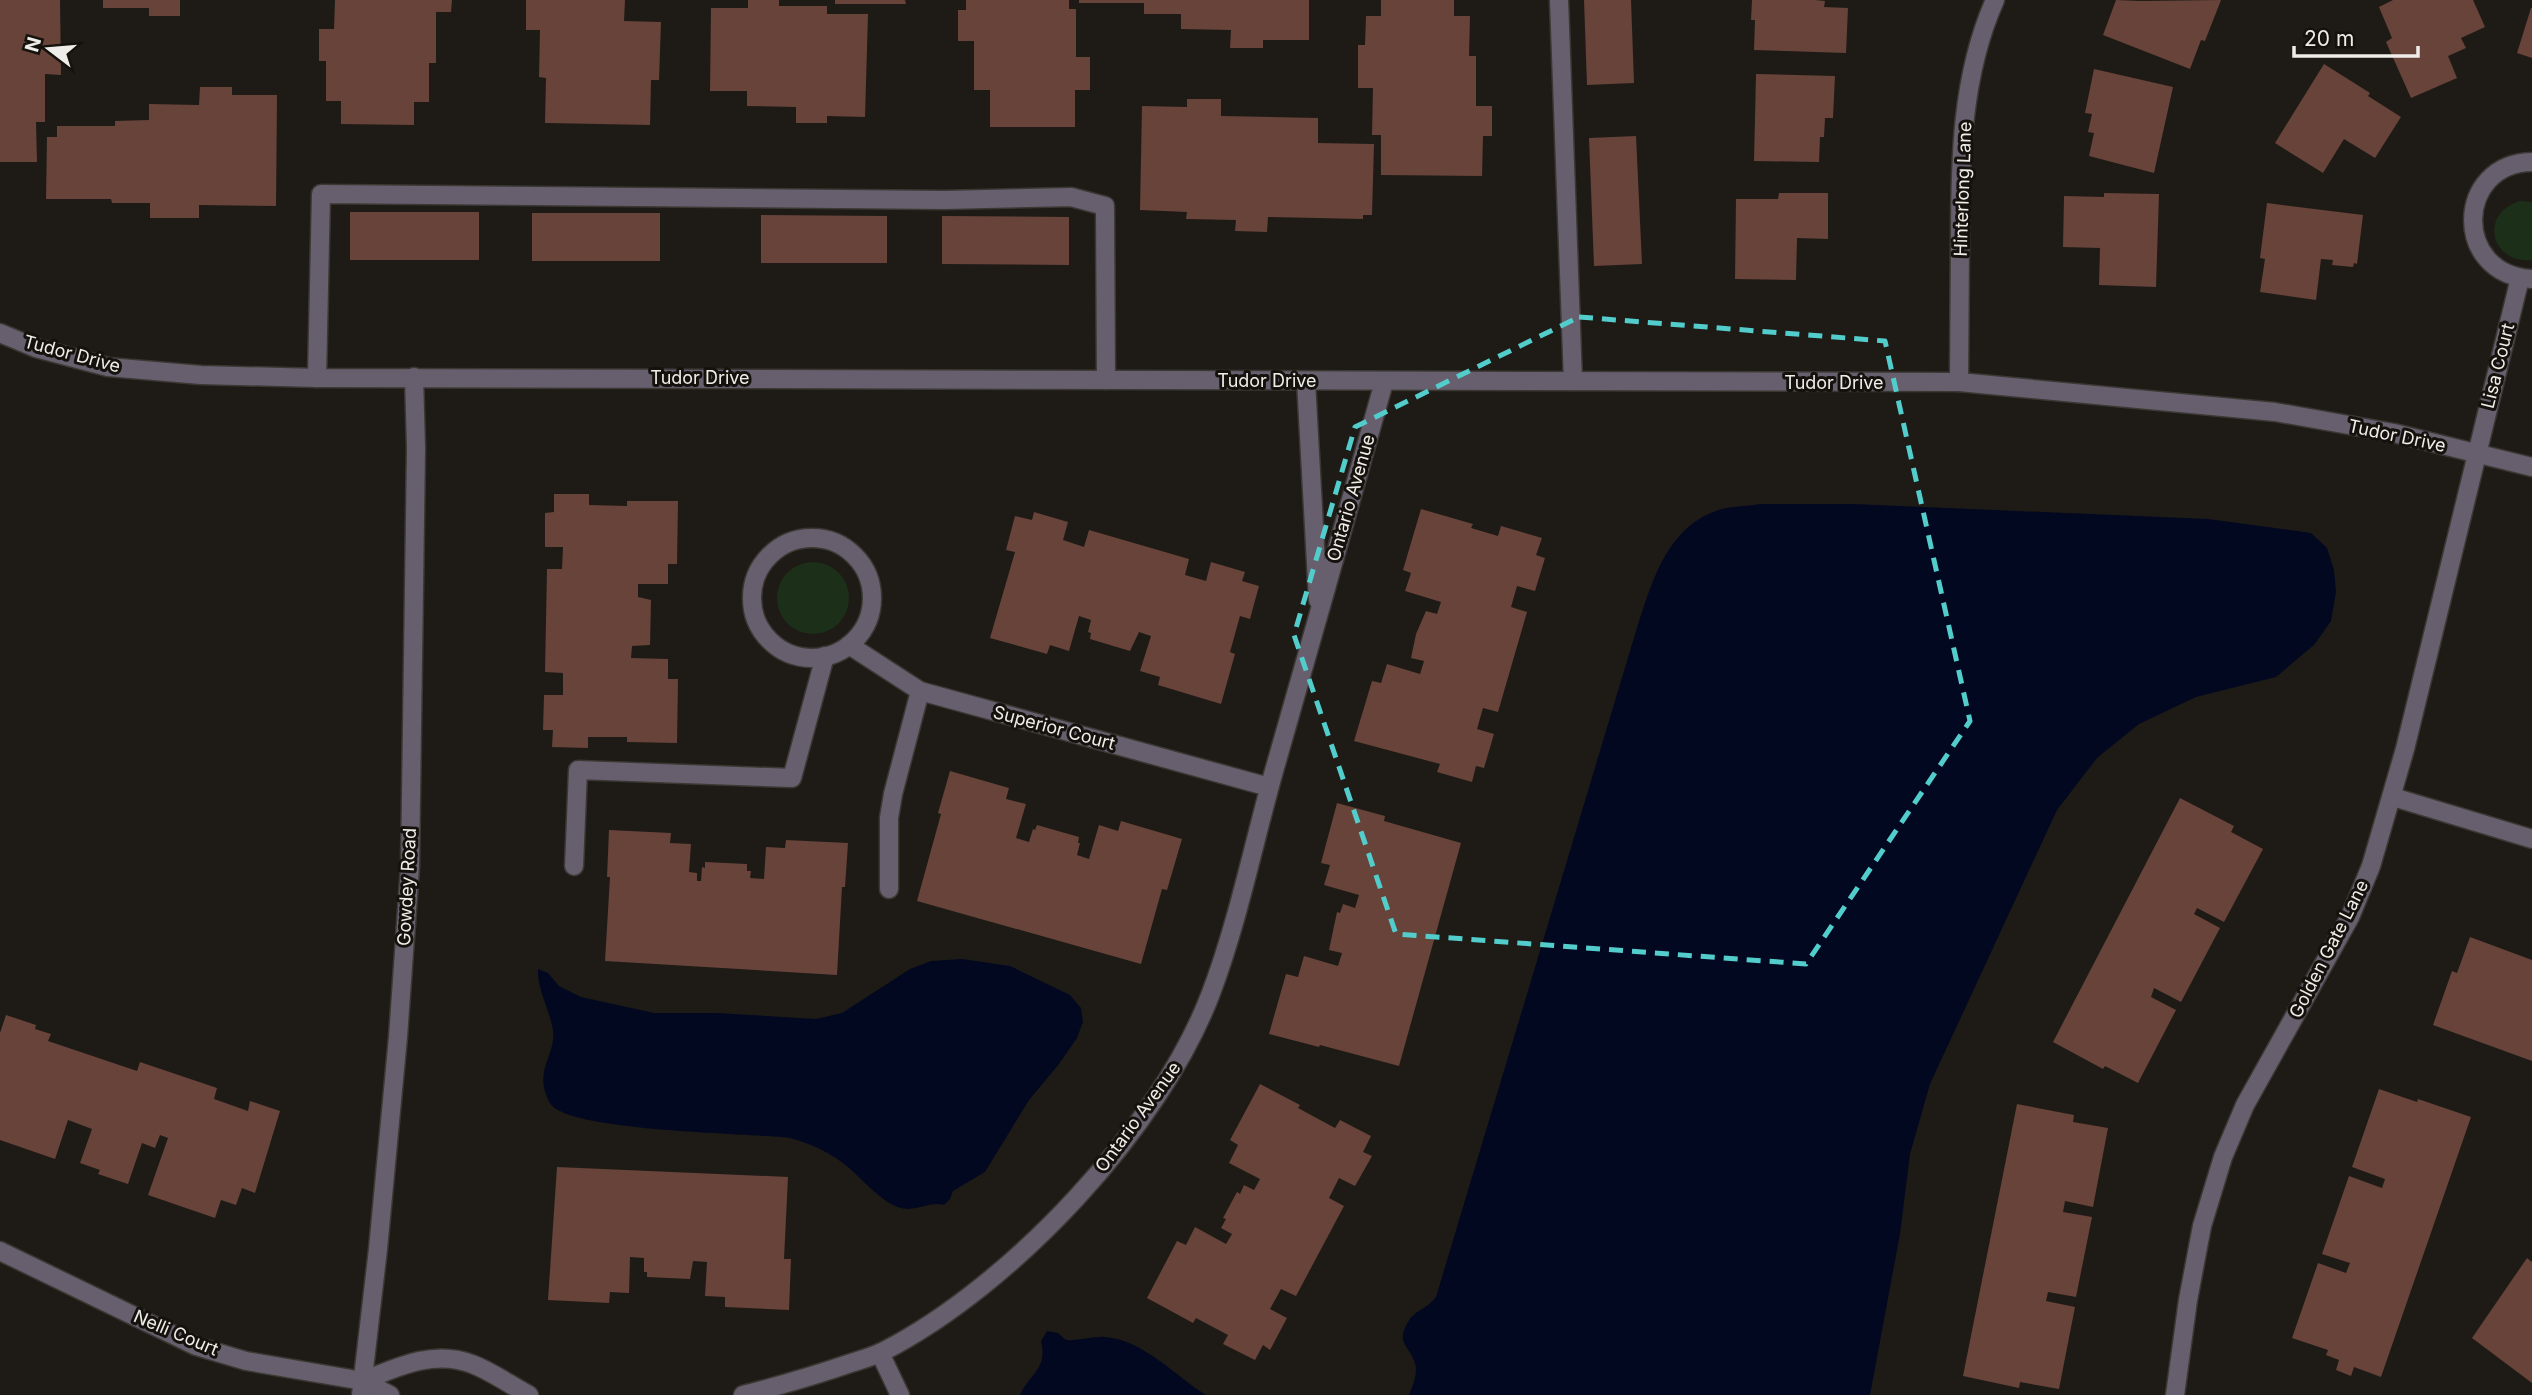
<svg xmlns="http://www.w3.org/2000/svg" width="2532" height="1395" font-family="Inter,sans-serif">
  <rect width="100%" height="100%" fill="#1e1b16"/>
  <g fill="#1c2f19">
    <path d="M 2520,201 L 2532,202 L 2532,260 C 2490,264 2479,213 2520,201 Z"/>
    <circle cx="813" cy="598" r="36"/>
  </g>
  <g fill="#020820">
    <path d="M 1760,504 L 1853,504 L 2208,519 L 2311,533 L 2327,548 L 2334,570 L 2336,592 L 2331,621 L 2314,645 L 2276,677 L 2196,697 L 2139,724 L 2097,758 L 2057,810 L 1930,1084 L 1910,1154 L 1900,1234 L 1870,1395 L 1409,1395 C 1413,1385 1418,1374 1415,1363 C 1410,1346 1395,1344 1408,1322 C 1413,1311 1427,1309 1436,1297 L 1636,631 C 1652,583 1666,525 1722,509 C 1734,506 1748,506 1760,504 Z"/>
    <path d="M 962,959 L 1010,966 L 1070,995 L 1081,1008 L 1083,1022 L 1077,1038 L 1059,1064 L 1029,1100 L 985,1172 L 953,1191 L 950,1199 L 944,1205 C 930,1201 916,1212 901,1208 C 880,1203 858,1173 840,1161 C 825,1150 808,1143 790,1138 C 751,1133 566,1132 550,1103 C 532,1071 556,1056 553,1031 C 550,1010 537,990 538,969 L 548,973 L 559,986 L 581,997 L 654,1013 L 717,1013 L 816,1019 L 842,1013 L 910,969 L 931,961 Z"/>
    <path d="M 1047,1331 L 1058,1333 L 1066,1340 C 1079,1341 1093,1336 1105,1337 C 1144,1340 1174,1375 1206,1395 L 1020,1395 C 1030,1373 1048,1369 1041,1341 Z"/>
  </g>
  <g fill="#674339">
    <path d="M 0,0 L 60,0 L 61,75 L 45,74 L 45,122 L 36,122 L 37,162 L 0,162 Z"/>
    <path d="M 103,0 L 180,0 L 180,16 L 149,16 L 149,8 L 103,8 Z"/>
    <path d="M 335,0 L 452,0 L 451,12 L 436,12 L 436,63 L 429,63 L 429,102 L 414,102 L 414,125 L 341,124 L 341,101 L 326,101 L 326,61 L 319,61 L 319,29 L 334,29 Z"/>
    <path d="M 526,0 L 625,0 L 624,21 L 661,22 L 659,80 L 651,80 L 650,125 L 545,123 L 546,78 L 539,77 L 540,30 L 526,30 Z"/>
    <path d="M 748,0 L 779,0 L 779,6 L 827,6 L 827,14 L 868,14 L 865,117 L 827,116 L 827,123 L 796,123 L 796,107 L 747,106 L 747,91 L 710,91 L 711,8 L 748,8 Z"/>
    <path d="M 835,0 L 905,0 L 906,4 L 835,4 Z"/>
    <path d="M 966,0 L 1069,0 L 1069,9 L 1076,9 L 1076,57 L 1090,57 L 1090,90 L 1075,90 L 1075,127 L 990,127 L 990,90 L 974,90 L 974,41 L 958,41 L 958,10 L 966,10 Z"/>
    <path d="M 1079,0 L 1309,0 L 1309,40 L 1263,40 L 1263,48 L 1230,48 L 1231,30 L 1181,29 L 1181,14 L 1144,14 L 1144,3 L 1079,3 Z"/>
    <path d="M 1381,0 L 1454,0 L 1454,16 L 1470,16 L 1469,56 L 1476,56 L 1476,106 L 1492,106 L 1492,136 L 1483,136 L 1482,176 L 1381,175 L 1381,135 L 1372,135 L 1373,88 L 1358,88 L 1358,45 L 1365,45 L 1366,16 L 1381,16 Z"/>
    <path d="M 1584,0 L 1631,0 L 1634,83 L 1587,85 Z"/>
    <path d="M 1752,0 L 1815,0 L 1825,1 L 1824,7 L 1848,8 L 1846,53 L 1754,50 L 1755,20 L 1751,20 Z"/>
    <path d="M 2116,0 L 2140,1 L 2221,0 L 2205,41 L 2201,40 L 2190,69 L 2103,35 Z"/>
    <path d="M 2393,0 L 2473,0 L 2485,27 L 2461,38 L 2466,48 L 2448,56 L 2457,78 L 2411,98 L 2386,42 L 2392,38 L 2379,7 Z"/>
    <path d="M 2531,8 L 2532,8 L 2532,58 L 2517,53 Z"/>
    <path d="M 2324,64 L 2370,93 L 2368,96 L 2401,117 L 2375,158 L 2344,139 L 2323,173 L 2275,143 Z"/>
    <path d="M 2094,69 L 2173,87 L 2154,173 L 2089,156 L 2094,133 L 2088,132 L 2092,114 L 2085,113 Z"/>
    <path d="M 1756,74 L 1835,76 L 1833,118 L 1825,118 L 1824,137 L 1820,137 L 1819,162 L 1754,161 Z"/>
    <path d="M 200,87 L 232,87 L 232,95 L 277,95 L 276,206 L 199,205 L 199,218 L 150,218 L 150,203 L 112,203 L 111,199 L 46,199 L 47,137 L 57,137 L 57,126 L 115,126 L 115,121 L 149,120 L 149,104 L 199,105 Z"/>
    <path d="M 1187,99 L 1221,99 L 1221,116 L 1318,118 L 1318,143 L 1374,144 L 1372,215 L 1363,215 L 1363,219 L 1268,217 L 1267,232 L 1235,231 L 1236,220 L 1186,219 L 1187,212 L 1140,210 L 1142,106 L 1187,107 Z"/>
    <path d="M 1636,136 L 1642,264 L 1594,266 L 1589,138 Z"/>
    <path d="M 1779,193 L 1828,193 L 1828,239 L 1797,238 L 1796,280 L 1735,279 L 1736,199 L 1778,199 Z"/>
    <path d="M 2104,193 L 2159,194 L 2156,287 L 2099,285 L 2100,248 L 2063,247 L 2064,196 L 2104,197 Z"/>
    <path d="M 2267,203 L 2363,215 L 2357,264 L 2354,263 L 2353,267 L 2332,265 L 2333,260 L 2321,259 L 2316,300 L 2260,292 L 2265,259 L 2260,258 Z"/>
    <rect x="350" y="212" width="129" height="48"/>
    <rect x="532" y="213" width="128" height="48"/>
    <path d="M 761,215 L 887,216 L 887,263 L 761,263 Z"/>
    <path d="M 942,216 L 1069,217 L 1069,265 L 942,264 Z"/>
    <path d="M 554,494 L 589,494 L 589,505 L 627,506 L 627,501 L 678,501 L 677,564 L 668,564 L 668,584 L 638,584 L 638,597 L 651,600 L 650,645 L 632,646 L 631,658 L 668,659 L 668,679 L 678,679 L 677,743 L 627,742 L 627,737 L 588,737 L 588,748 L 552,747 L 553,730 L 543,730 L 544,695 L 563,695 L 563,673 L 545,672 L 547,569 L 562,569 L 563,547 L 545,547 L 545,513 L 554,512 Z"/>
    <path d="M 1421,509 L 1473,524 L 1471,528 L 1498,536 L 1501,526 L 1542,538 L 1536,555 L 1545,558 L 1535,591 L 1517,586 L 1511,607 L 1527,612 L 1498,712 L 1483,708 L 1477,729 L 1494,734 L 1484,768 L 1476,766 L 1472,782 L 1437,772 L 1440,764 L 1354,741 L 1372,681 L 1381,683 L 1387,664 L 1420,674 L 1424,661 L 1411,658 L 1416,634 L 1426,611 L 1437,614 L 1441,602 L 1405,591 L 1411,573 L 1403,570 Z"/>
    <path d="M 1034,512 L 1068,522 L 1063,540 L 1084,547 L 1089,530 L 1189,559 L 1185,575 L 1206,581 L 1211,562 L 1245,572 L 1242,581 L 1259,586 L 1250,619 L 1240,616 L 1230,652 L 1235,654 L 1221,704 L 1158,685 L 1160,677 L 1140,671 L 1151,636 L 1139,632 L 1130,651 L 1090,639 L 1091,633 L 1088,632 L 1091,620 L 1079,616 L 1069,651 L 1050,645 L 1047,654 L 990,638 L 1015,552 L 1006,550 L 1015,516 L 1032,520 Z"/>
    <path d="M 950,771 L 1009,788 L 1006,799 L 1026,804 L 1016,838 L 1029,842 L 1033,829 L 1035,830 L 1037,825 L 1079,837 L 1078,843 L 1080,843 L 1077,855 L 1089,859 L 1099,825 L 1118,831 L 1121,821 L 1182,839 L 1167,890 L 1162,889 L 1141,964 L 917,901 L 941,814 L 938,813 Z"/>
    <path d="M 2180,798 L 2234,826 L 2231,832 L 2263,849 L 2224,922 L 2197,908 L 2194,914 L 2220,928 L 2181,1002 L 2154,988 L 2151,997 L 2176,1010 L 2138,1083 L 2105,1066 L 2103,1069 L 2053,1042 Z"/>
    <path d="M 1337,803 L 1385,816 L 1384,821 L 1461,843 L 1399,1066 L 1320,1045 L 1319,1047 L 1269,1034 L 1286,974 L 1298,977 L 1304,956 L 1338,966 L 1342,953 L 1329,950 L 1337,912 L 1340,913 L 1343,904 L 1355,908 L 1359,895 L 1324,885 L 1330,865 L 1321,863 Z"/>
    <path d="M 609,830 L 671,833 L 670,843 L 691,844 L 689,872 L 697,873 L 697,881 L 701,881 L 702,867 L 705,868 L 705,862 L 747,864 L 747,871 L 751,871 L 750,878 L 764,879 L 766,847 L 785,848 L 786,840 L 848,843 L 845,887 L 842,887 L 837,975 L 605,961 L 610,877 L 607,877 Z"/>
    <path d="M 2470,937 L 2532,960 L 2532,1061 L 2433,1025 L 2452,971 L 2457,973 Z"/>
    <path d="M 6,1015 L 36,1025 L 35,1029 L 51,1034 L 48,1041 L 137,1071 L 140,1062 L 217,1088 L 214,1099 L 248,1111 L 250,1101 L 280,1111 L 255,1193 L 242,1188 L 236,1205 L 221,1200 L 215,1218 L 148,1195 L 168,1138 L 160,1135 L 155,1148 L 142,1143 L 128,1184 L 98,1174 L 100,1170 L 80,1163 L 92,1129 L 68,1120 L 55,1159 L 0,1140 L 0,1033 Z"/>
    <path d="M 1260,1084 L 1300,1105 L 1298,1108 L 1335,1128 L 1340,1120 L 1371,1136 L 1363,1152 L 1372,1156 L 1355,1186 L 1339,1178 L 1329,1198 L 1344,1206 L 1296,1296 L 1281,1289 L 1270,1309 L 1287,1318 L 1270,1350 L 1263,1345 L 1255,1360 L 1223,1344 L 1228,1335 L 1196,1318 L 1193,1323 L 1147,1298 L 1177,1241 L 1186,1245 L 1195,1227 L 1226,1244 L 1232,1234 L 1221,1228 L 1226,1219 L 1223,1218 L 1237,1192 L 1240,1194 L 1244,1185 L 1254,1190 L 1260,1179 L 1229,1163 L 1238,1145 L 1230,1140 Z"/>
    <path d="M 2379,1089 L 2417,1102 L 2418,1099 L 2471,1117 L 2381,1377 L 2354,1367 L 2351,1376 L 2336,1370 L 2339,1360 L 2326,1355 L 2328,1350 L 2292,1338 L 2318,1263 L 2346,1273 L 2350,1263 L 2322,1254 L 2349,1176 L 2382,1188 L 2385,1179 L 2352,1167 Z"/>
    <path d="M 2017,1104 L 2074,1115 L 2073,1122 L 2108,1128 L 2093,1207 L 2065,1201 L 2063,1212 L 2092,1217 L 2076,1297 L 2048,1292 L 2046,1301 L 2075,1307 L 2059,1389 L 2020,1382 L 2019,1388 L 1963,1376 Z"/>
    <path d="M 557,1167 L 788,1177 L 784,1259 L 791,1259 L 789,1310 L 725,1307 L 725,1297 L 705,1296 L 707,1262 L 693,1261 L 690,1279 L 647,1277 L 647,1272 L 644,1272 L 644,1258 L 630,1257 L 629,1293 L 610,1292 L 609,1303 L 548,1300 Z"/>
    <path d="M 2527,1258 L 2532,1262 L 2532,1383 L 2472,1338 Z"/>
  </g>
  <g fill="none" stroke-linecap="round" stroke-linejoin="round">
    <g stroke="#3b3834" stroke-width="21">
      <g id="lane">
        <path d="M 1559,0 L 1573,381"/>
        <path d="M 317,378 L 321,194 L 944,200 L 1071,197 L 1105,206 L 1106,380"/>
        <path d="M 574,866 L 578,770 L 792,778 L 825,656"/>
        <path d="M 889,889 L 889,818 L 893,794 L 920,691"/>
      </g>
    </g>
    <g stroke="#3b3834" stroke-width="21">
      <g id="street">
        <path d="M 2532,162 C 2455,163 2452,275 2532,279"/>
        <path d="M 0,333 L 36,348 L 108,367 L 201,375 L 317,378 L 1959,382 L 2275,412 L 2394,433 L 2532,467"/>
        <path d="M 1306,381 L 1318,600"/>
        <path d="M 1959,382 C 1959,335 1960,289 1960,242 C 1960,161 1961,76 1995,0"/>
        <circle cx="812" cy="598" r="60"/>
        <path d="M 849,645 L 920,691 L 1269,787"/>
        <path d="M 2393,797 L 2532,839"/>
        <path d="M 0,1251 L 196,1346 L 246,1361 L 363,1381 L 390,1395"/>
        <path d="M 880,1353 L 900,1395"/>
        <path d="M 363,1381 C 397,1367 434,1349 472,1364 C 491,1371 510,1385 529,1395"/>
        <path d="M 361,1395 L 378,1249 L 398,1037 L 410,867 L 416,448 L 414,377"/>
        <path d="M 743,1395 C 778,1386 813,1376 848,1364 C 860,1360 872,1357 884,1351 C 1012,1285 1160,1128 1211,993 C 1239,919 1254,840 1276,764 C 1312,637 1349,509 1384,382"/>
        <path d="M 2175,1395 L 2188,1300 L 2202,1226 L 2223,1157 L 2245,1105 L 2350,917 L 2371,866 L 2405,749 L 2520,278"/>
      </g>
    </g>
    <use href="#lane" stroke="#675f6e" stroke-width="18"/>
    <use href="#street" stroke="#675f6e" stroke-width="18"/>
  </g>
  <path fill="none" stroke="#52cdcc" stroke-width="5" stroke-dasharray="14 9" stroke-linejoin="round" d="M 1579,317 L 1885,341 L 1970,721 L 1806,964 L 1396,934 L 1294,635 L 1355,427 Z"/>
  <g text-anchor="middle" stroke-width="6" stroke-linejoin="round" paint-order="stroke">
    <g font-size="18" fill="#efede9" stroke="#15120d">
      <text transform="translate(1963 189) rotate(-88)" y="6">Hinterlong Lane</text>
      <text transform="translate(72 354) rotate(15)" y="6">Tudor Drive</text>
      <text transform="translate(2498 366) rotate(-76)" y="6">Lisa Court</text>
      <text x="700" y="384">Tudor Drive</text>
      <text x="1267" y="387">Tudor Drive</text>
      <text x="1834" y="389">Tudor Drive</text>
      <text transform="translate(2397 436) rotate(12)" y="6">Tudor Drive</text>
      <text transform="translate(1351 498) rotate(-74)" y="6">Ontario Avenue</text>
      <text transform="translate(1054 728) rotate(15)" y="6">Superior Court</text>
      <text transform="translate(407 887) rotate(-87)" y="6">Gowdey Road</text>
      <text transform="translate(2329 949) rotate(-63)" y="6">Golden Gate Lane</text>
      <text transform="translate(1138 1117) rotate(-54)" y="6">Ontario Avenue</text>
      <text transform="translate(176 1333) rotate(23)" y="6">Nelli Court</text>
    </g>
  </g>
  <g transform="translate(49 49) rotate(286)" stroke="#15120d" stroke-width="5" paint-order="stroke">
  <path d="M0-5L12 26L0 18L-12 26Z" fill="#efede9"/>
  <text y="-10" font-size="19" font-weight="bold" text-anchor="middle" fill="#efede9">N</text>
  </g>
  <path d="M2294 46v10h124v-10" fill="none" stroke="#efede9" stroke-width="3.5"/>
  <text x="2304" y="46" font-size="21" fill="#efede9" stroke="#15120d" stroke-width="5" paint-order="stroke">20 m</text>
</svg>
